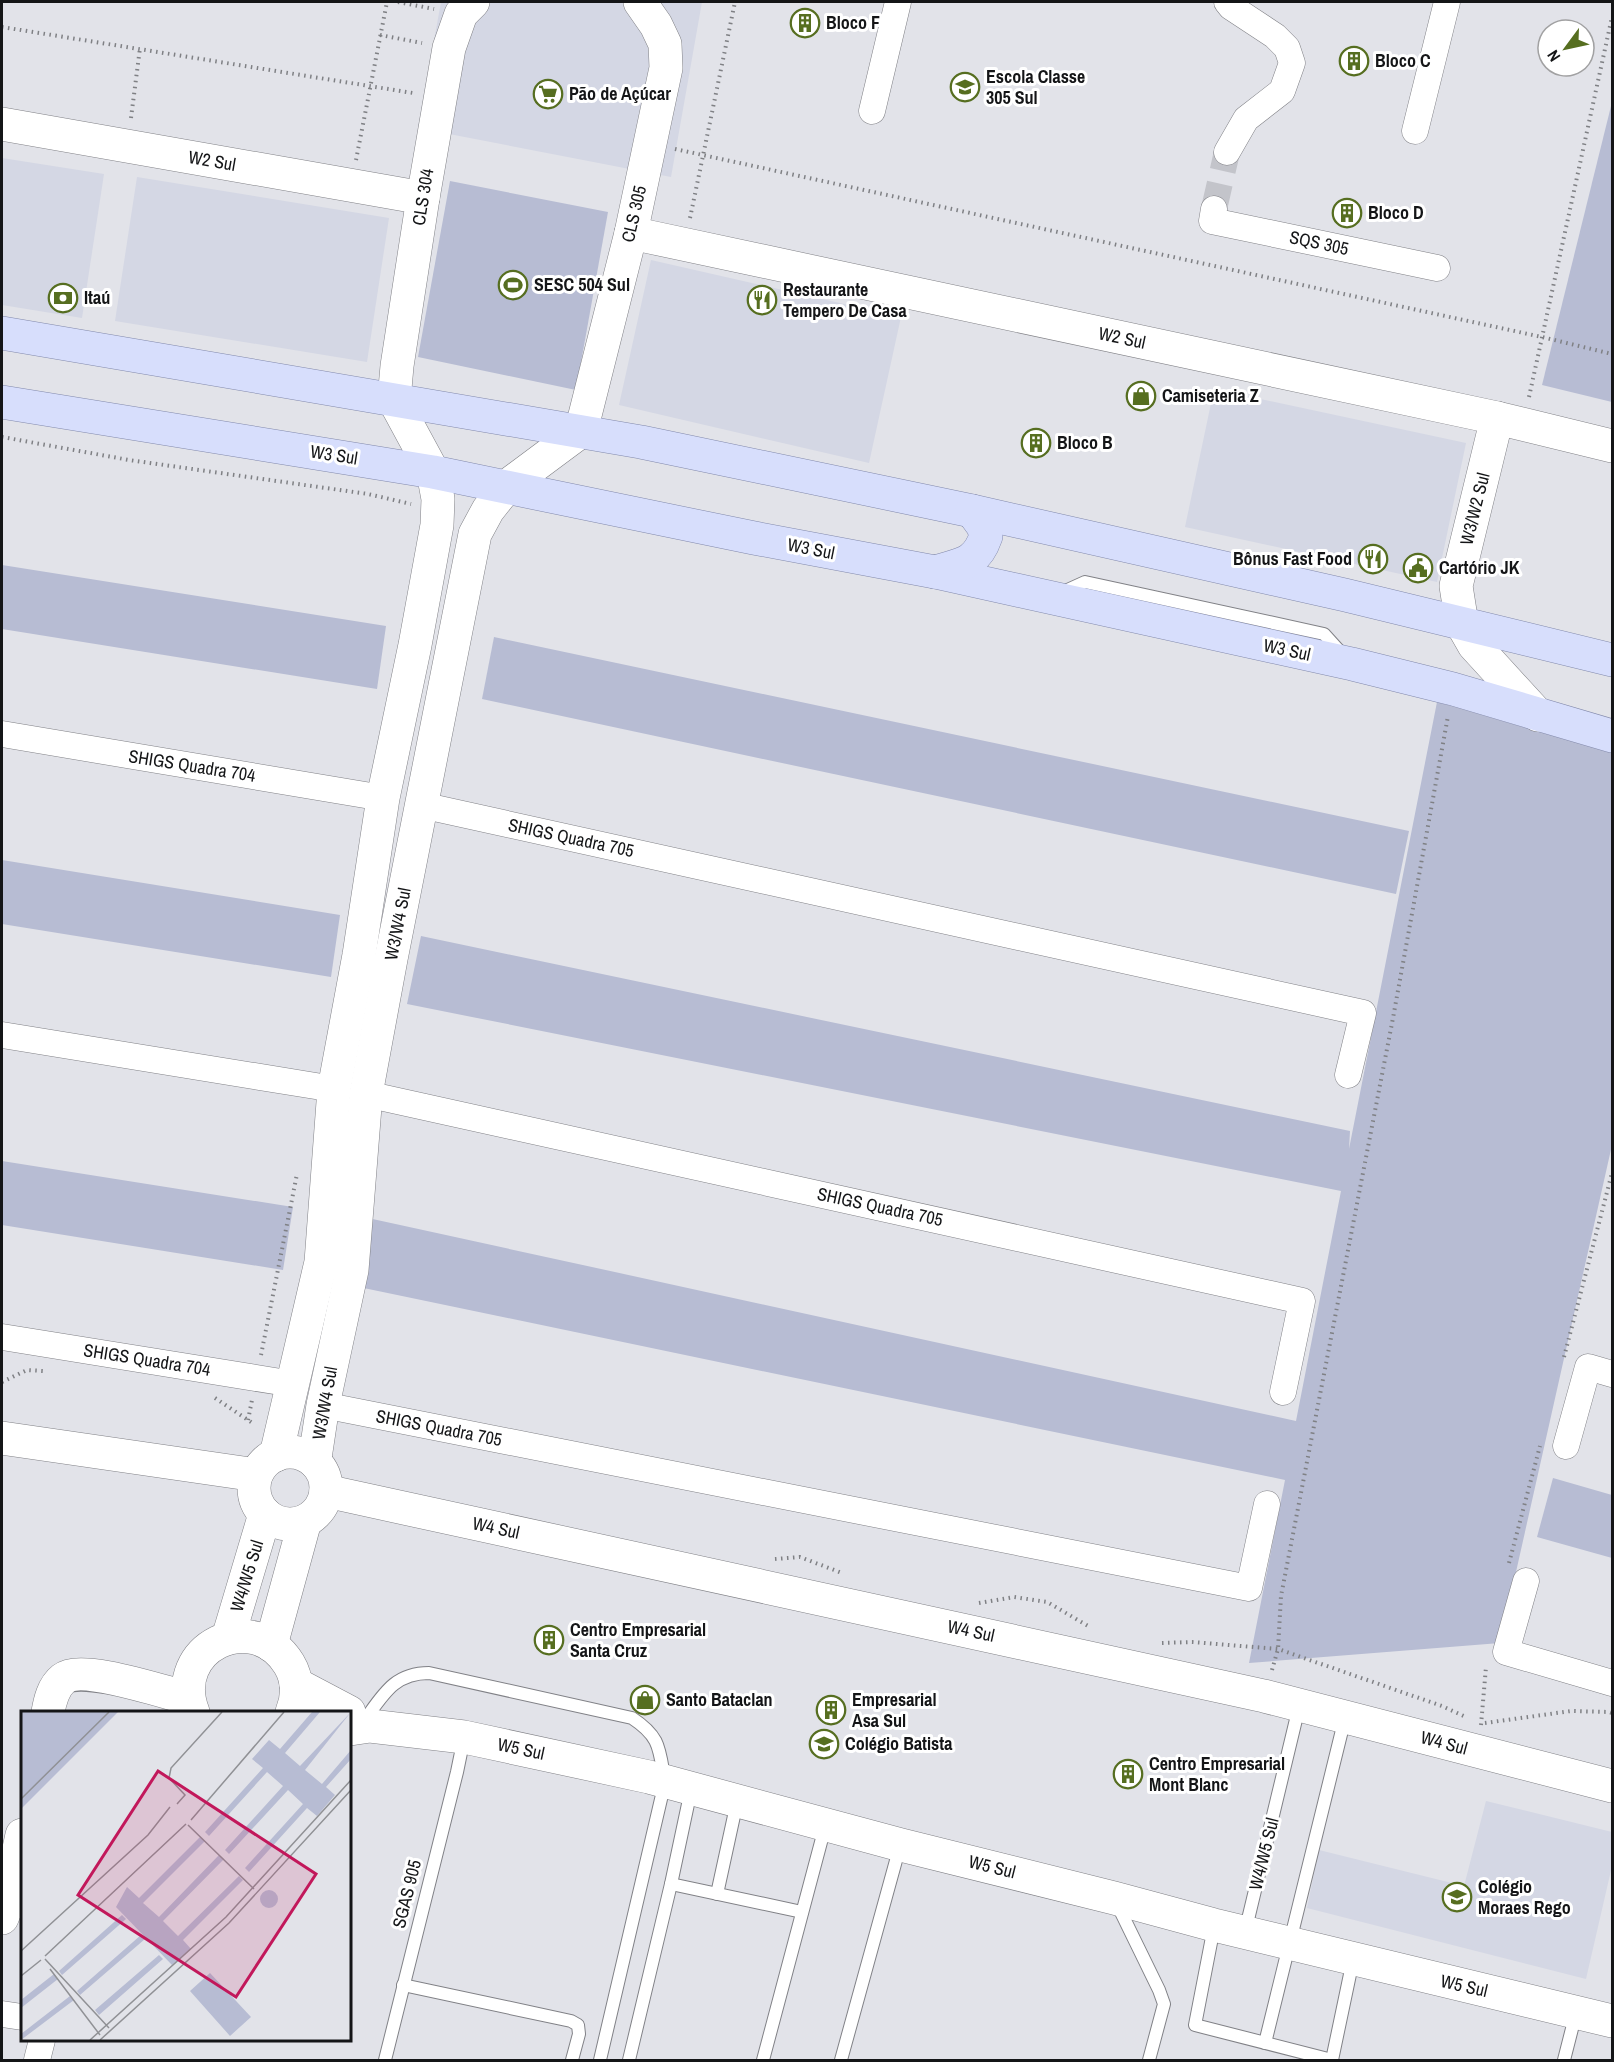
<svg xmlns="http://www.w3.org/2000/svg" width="1614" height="2062" font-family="'Archivo Narrow',sans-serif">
  <rect width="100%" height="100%" fill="#e2e3e9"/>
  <g fill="#d4d7e4">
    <path d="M 441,2 L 702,2 L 671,177 L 418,128 Z"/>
    <path d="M 2,158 L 104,174 L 82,318 L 2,305 Z"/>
    <path d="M 137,177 L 389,218 L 367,362 L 115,321 Z"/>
    <path d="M 651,260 L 901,317 L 869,463 L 619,405 Z"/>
    <path d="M 1214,389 L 1466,443 L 1437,582 L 1185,527 Z"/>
    <path d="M 1486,1801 L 1612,1832 L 1612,1866 L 1586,1979 L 1307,1908 L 1319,1850 L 1464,1886 Z"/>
  </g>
  <g fill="#b7bcd3">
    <path d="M 1612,102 L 1612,402 L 1542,385 Z"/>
    <path d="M 450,181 L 608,212 L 576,390 L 418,357 Z"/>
    <path d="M 2,565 L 386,626 L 377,689 L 2,629 Z"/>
    <path d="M 494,637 L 1409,831 L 1396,894 L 482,699 Z"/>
    <path d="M 1437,702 L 1612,753 L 1612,1145 L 1500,1643 L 1249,1663 L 1285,1480 L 354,1286 L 368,1218 L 1296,1421 L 1341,1191 L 407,1004 L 421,936 L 1350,1131 L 1349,1149 Z"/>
    <path d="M 2,860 L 340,915 L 331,977 L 2,924 Z"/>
    <path d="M 2,1161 L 293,1207 L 283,1270 L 2,1225 Z"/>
    <path d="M 1553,1478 L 1612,1495 L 1612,1558 L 1537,1537 Z"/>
  </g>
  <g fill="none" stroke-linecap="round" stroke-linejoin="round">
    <path stroke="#c3c4ca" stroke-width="26" stroke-dasharray="26 13" stroke-linecap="butt" d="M 1214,209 L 1227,152"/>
    <g stroke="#808186" stroke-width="14">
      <g id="lane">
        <path d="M 1063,592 L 1085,582 L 1324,634 L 1343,655"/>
        <path d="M 364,1721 C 383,1695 394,1673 429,1673 L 632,1718 C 661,1737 659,1749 665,1782 L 600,2060"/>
        <path d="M 671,1884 L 802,1912"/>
        <path d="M 717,1894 L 737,1802"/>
        <path d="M 1117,1904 L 1159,1990 L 1164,2004 L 1149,2060"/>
        <path d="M 1214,1927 L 1195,2025 L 1332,2060"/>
        <path d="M 1245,1932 L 1299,1707"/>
        <path d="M 403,1985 L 571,2021 L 578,2025 L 579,2034 L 572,2060"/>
        <path d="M 1265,2043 L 1345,1718"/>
        <path d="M 385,2060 L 457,1772 L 464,1738"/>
        <path d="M 629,2060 L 671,1884 L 691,1790"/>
        <path d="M 763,2060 L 825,1827"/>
        <path d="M 841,2060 L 900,1846"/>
        <path d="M 1332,2060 L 1353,1960"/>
        <path d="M 1564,2060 L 1576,2013"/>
      </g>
    </g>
    <g stroke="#808186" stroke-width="27">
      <g id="street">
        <path d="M 1227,2 L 1231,7 L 1275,36 L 1287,48 L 1292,63 L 1282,91 L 1246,119 L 1227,152"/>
        <path d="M 872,111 L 898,2"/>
        <path d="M 1415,131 L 1447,2"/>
        <path d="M 1214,209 L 1212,221 L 1437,268"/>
        <path d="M 2,734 L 383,798"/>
        <path d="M 421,805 L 1363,1013 L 1348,1075"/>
        <path d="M 2,1035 L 334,1089"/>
        <path d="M 366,1094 L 1302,1301 L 1283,1392"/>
        <path d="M 2,1337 L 293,1384"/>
        <path d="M 323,1405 L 1249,1588 L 1267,1504"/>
        <path d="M 1566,1446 L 1588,1367 L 1612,1374"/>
        <path d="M 1526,1581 L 1506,1652 L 1612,1683"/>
        <path d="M 2,2014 L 22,2017"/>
        <path d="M 37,2060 L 42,2040"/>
      </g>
    </g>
    <g stroke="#808186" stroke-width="34">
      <g id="secondary">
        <path d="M 2,124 L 423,198"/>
        <path d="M 631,233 L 1497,418 L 1612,446"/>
        <path d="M 1497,418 L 1456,586 L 1462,624 L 1474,645 L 1538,715"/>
        <path d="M 2,1438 L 256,1475"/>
        <circle cx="290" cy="1488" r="36"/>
        <path d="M 276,1455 L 321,1262 L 334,1089 L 359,955 L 383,798 L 415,645 L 437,525 L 438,499 L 433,472 L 394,400 L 397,366 L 423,198 L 449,48 L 461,14 L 473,2"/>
        <path d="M 316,1463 L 315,1458 L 323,1405 L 352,1270 L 366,1094 L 391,959 L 475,534 L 488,510 L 507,486 L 581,431 L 631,233 L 666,68 L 665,44 L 656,25 L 640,2"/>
        <path d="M 326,1491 L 1264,1696 L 1612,1786"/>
        <path d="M 228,1638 L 265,1514"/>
        <path d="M 271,1645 L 305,1521"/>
        <path d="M 296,1684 L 349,1712"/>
        <path d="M 48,1712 C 50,1701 53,1687 63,1679 C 81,1664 163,1692 188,1698"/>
        <path d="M 193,1712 C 168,1648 253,1606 289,1664 C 298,1679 298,1697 292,1712"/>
        <path d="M 350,1729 L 370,1726 L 464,1737 L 649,1777 L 901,1845 L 1114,1898 L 1214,1925 L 1612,2021"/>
        <path d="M 2,1918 L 6,1908 L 22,1835"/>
      </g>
    </g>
    <g stroke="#8289ab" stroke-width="34">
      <g id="primary">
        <path d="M 2,333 L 641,442 L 972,511 L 1345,595 L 1612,660"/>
        <path d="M 2,402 L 433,472 L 754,538 L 935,572 L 1352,664 L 1453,689 L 1612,736"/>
        <path d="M 935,572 C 961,564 976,565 986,536 L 983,526 L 972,511"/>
      </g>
    </g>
    <g stroke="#7f8084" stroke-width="4" stroke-dasharray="1.5 4.5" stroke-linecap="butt">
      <path d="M 398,2 L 434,9"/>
      <path d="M 2,27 L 413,93"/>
      <path d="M 380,35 L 422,43"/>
      <path d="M 131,118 L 140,48"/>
      <path d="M 675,149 L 1542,337 L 1612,354"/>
      <path d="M 356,160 L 387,2"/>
      <path d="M 690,218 L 735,2"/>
      <path d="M 1529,397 L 1612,17"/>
      <path d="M 2,437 L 129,460 L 368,494 L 411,504"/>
      <path d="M 261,1355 L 297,1174"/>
      <path d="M 1564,1357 L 1612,1173"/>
      <path d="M 2,1382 L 27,1370 L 43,1371"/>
      <path d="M 215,1398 L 254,1424"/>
      <path d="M 248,1420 L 252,1400"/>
      <path d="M 775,1559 L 800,1557 L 842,1573"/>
      <path d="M 1509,1563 L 1540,1446"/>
      <path d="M 979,1603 L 1014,1597 L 1047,1602 L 1090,1627"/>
      <path d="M 1162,1643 L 1192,1642 L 1278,1649 L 1442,1706 L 1466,1717"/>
      <path d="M 1272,1670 L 1278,1649 L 1281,1596 L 1393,1018 L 1448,716"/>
      <path d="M 1485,1723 L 1571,1711 L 1609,1712 L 1612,1713"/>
      <path d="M 1481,1725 L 1486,1667"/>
    </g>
    <use href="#lane" stroke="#fff" stroke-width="12"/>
    <use href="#street" stroke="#fff" stroke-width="26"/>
    <use href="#secondary" stroke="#fff" stroke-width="33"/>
    <use href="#primary" stroke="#d7defc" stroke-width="33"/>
  </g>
  <defs>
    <g id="building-ring" transform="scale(1.5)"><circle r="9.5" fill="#fff" stroke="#566e20" stroke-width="1.5"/><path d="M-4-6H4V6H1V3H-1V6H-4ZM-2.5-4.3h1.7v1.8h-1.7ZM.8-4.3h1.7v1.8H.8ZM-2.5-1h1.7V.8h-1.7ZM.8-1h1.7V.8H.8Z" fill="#566e20"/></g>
    <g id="school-ring" transform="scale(1.5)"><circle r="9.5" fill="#fff" stroke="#566e20" stroke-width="1.5"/><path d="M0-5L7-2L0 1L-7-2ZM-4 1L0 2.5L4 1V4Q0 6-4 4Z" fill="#566e20"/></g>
    <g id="supermarket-ring" transform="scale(1.5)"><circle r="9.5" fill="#fff" stroke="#566e20" stroke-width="1.5"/><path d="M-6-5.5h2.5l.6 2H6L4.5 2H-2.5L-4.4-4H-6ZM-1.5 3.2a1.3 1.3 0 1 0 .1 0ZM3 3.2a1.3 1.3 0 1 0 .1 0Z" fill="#566e20"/></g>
    <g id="stadium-ring" transform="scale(1.5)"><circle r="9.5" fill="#fff" stroke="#566e20" stroke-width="1.5"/><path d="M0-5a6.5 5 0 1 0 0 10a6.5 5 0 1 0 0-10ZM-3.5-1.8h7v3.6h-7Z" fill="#566e20"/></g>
    <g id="bank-ring" transform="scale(1.5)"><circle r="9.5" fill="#fff" stroke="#566e20" stroke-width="1.5"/><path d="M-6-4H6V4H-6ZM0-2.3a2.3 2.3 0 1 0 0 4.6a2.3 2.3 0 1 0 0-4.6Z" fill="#566e20"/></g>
    <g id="restaurant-ring" transform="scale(1.5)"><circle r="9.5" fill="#fff" stroke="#566e20" stroke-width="1.5"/><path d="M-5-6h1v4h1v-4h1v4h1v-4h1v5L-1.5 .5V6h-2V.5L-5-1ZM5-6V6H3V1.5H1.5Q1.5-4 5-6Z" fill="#566e20"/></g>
    <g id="shop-ring" transform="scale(1.5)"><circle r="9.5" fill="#fff" stroke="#566e20" stroke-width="1.5"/><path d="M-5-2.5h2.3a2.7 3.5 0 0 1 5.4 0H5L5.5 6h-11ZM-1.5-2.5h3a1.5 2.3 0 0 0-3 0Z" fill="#566e20"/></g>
    <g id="civic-ring" transform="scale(1.5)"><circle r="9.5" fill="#fff" stroke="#566e20" stroke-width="1.5"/><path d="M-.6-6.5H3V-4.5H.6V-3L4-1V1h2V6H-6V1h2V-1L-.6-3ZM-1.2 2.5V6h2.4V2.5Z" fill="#566e20"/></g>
    <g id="university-ring" transform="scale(1.5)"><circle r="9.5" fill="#fff" stroke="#566e20" stroke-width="1.5"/><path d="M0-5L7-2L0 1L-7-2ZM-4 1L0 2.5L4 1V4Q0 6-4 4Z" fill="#566e20"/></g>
  </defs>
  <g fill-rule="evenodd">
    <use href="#building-ring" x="805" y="23"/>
    <use href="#building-ring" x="1354" y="61"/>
    <use href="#school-ring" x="965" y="87"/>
    <use href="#supermarket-ring" x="548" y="94"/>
    <use href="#building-ring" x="1347" y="213"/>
    <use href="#stadium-ring" x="513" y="285"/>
    <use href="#bank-ring" x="63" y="298"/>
    <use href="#restaurant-ring" x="762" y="300"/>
    <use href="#shop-ring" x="1141" y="396"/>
    <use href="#building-ring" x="1036" y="443"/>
    <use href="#restaurant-ring" x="1373" y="559"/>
    <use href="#civic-ring" x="1418" y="568"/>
    <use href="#building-ring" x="549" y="1640"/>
    <use href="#shop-ring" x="645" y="1700"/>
    <use href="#building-ring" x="831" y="1710"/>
    <use href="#university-ring" x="824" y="1744"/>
    <use href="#building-ring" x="1128" y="1774"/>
    <use href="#university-ring" x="1457" y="1897"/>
  </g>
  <g text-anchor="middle" stroke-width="6" stroke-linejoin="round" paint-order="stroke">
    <g font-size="18" font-weight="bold" fill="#141517" stroke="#fff" text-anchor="start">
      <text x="826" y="29">Bloco F</text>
      <text x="1375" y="67">Bloco C</text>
      <text x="986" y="83">Escola Classe<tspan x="986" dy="21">305 Sul</tspan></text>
      <text x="569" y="100">Pão de Açúcar</text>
      <text x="1368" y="219">Bloco D</text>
      <text x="534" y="291">SESC 504 Sul</text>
      <text x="783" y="296">Restaurante<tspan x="783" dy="21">Tempero De Casa</tspan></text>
      <text x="84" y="304">Itaú</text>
      <text x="1162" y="402">Camiseteria Z</text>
      <text x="1057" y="449">Bloco B</text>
      <text x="1352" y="565" text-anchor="end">Bônus Fast Food</text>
      <text x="1439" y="574">Cartório JK</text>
      <text x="570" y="1636">Centro Empresarial<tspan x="570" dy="21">Santa Cruz</tspan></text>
      <text x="666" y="1706">Santo Bataclan</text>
      <text x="852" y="1706">Empresarial<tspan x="852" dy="21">Asa Sul</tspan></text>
      <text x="845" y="1750">Colégio Batista</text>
      <text x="1149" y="1770">Centro Empresarial<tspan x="1149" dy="21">Mont Blanc</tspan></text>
      <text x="1478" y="1893">Colégio<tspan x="1478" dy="21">Moraes Rego</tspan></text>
    </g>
    <g font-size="18" fill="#141517" stroke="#fff">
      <text transform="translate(212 161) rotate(10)" y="6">W2 Sul</text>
      <text transform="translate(423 197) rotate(-81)" y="6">CLS 304</text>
      <text transform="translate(634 214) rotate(-77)" y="6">CLS 305</text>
      <text transform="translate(1319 243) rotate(12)" y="6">SQS 305</text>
      <text transform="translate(1122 338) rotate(12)" y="6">W2 Sul</text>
      <text transform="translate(334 455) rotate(9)" y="6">W3 Sul</text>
      <text transform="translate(1475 509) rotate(-76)" y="6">W3/W2 Sul</text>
      <text transform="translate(811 549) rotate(11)" y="6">W3 Sul</text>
      <text transform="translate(1287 650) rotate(12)" y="6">W3 Sul</text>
      <text transform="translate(192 766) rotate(9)" y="6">SHIGS Quadra 704</text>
      <text transform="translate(571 838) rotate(12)" y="6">SHIGS Quadra 705</text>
      <text transform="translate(398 924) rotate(-79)" y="6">W3/W4 Sul</text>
      <text transform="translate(880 1207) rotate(12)" y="6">SHIGS Quadra 705</text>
      <text transform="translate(147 1360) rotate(9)" y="6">SHIGS Quadra 704</text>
      <text transform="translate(325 1403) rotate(-80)" y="6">W3/W4 Sul</text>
      <text transform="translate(439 1428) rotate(11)" y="6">SHIGS Quadra 705</text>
      <text transform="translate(496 1528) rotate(12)" y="6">W4 Sul</text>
      <text transform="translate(247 1576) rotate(-73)" y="6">W4/W5 Sul</text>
      <text transform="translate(971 1631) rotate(12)" y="6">W4 Sul</text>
      <text transform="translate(1444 1743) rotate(15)" y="6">W4 Sul</text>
      <text transform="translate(521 1749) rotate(12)" y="6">W5 Sul</text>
      <text transform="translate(1264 1854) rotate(-76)" y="6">W4/W5 Sul</text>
      <text transform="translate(992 1867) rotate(14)" y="6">W5 Sul</text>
      <text transform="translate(407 1894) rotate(-76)" y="6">SGAS 905</text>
      <text transform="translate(1464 1986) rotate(13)" y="6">W5 Sul</text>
    </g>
  </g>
  <g transform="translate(21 1711)">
    <rect width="330" height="330" fill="#e2e3e9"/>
    <path d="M 0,1 L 97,1 L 0,98 ZM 291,1 L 299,1 L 264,42 L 279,55 L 330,1 L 284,59 L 301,73 L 330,39 L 330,48 L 305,76 L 314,84 L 296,105 L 286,97 L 228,161 L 224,157 L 282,93 L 267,79 L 208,143 L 204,139 L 262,75 L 246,61 L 188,125 L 184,121 L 242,57 L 231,48 L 248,29 L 259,38 ZM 179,126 L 184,130 L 122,192 L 138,206 L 198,144 L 203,148 L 142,210 L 157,225 L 218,165 L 222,169 L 162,229 L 170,238 L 151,254 L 95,196 L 106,176 L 118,187 ZM239 188a9 9 0 1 1 18 0a9 9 0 1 1-18 0ZM 101,204 L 105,208 L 41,264 L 38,260 ZM 120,224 L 124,228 L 59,284 L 56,280 ZM 138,244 L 142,248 L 78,304 L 74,299 ZM 189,262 L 230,306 L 209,325 L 169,280 ZM 33,263 L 37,268 L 0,297 L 0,289 ZM 49,285 L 53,289 L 0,329 L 0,323 Z" fill="#b7bcd3"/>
    <path fill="none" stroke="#909195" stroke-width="1.5" d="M 0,88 L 88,1M 156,93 L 164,84 L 148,67 L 150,57 L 201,1M 170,109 L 263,1M 167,114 L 233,178M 0,240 L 127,124 L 149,96M 24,245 L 165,113M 24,248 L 88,317M 29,258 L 79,324M 0,265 L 20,249M 69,329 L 205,206 L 330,69M 79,329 L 208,212 L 330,79"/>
    <path fill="#c2185b" fill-opacity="0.15" stroke="#c2185b" stroke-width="3" d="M 137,60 L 295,163 L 215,286 L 57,184 Z"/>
    <rect width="330" height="330" fill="none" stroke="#141517" stroke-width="3"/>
  </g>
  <rect width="1614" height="2062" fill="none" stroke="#141517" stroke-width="6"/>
  <g transform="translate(1566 48) rotate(237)"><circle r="28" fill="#ffffff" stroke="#a1a1a2" stroke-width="1.5"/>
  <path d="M0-4.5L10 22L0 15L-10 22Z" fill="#566e20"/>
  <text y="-9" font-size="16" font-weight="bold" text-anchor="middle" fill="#141517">N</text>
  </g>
</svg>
